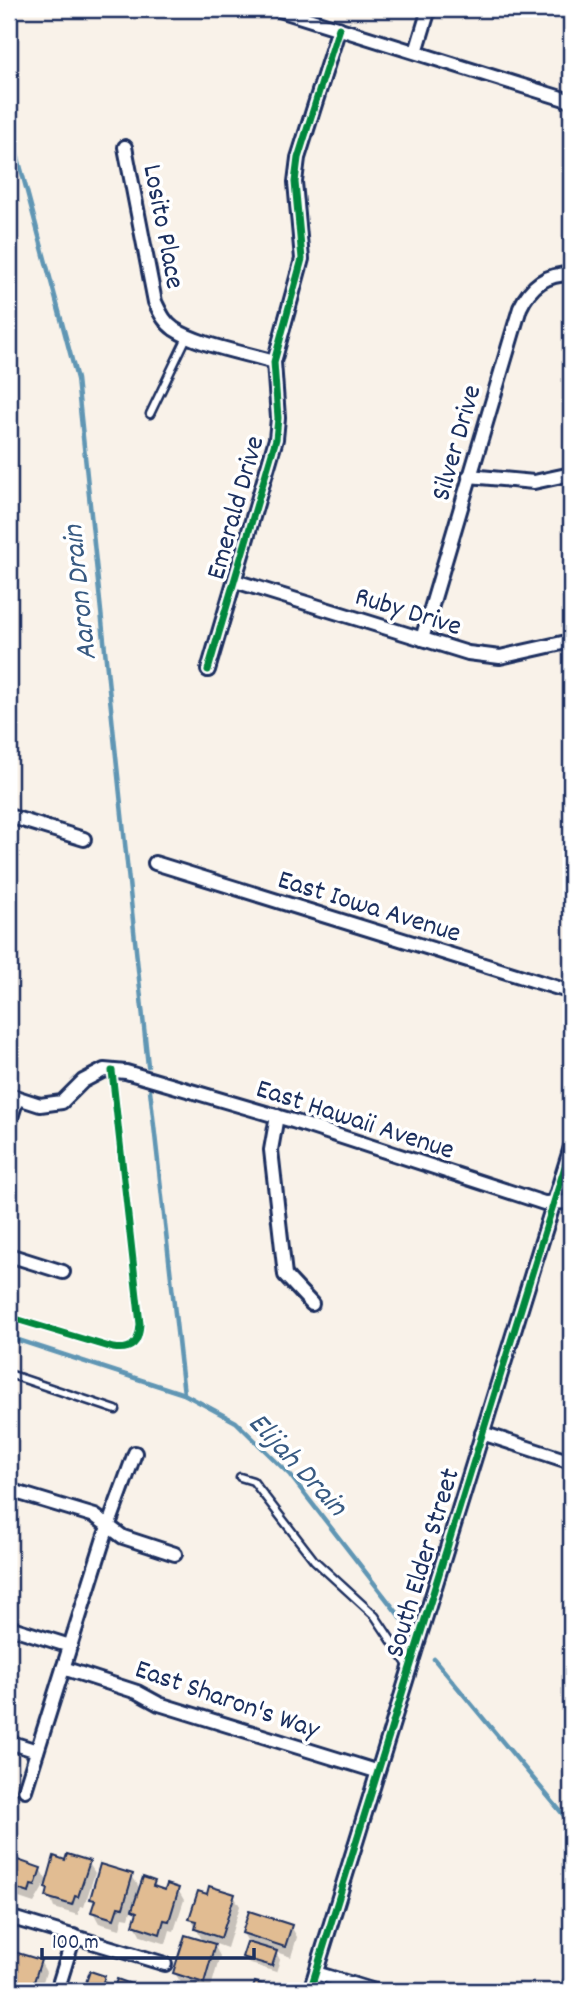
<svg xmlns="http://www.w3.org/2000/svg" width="580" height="2000" font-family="Dekko,sans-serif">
  <rect width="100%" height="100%" fill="#f9f2e9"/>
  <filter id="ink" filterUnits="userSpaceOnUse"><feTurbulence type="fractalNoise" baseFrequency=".0143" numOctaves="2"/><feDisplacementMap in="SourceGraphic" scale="14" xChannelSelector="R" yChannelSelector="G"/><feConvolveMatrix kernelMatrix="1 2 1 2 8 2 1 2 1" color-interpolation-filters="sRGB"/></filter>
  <g filter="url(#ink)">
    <g fill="#0003">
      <path d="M 9,1859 L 40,1869 L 48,1883 L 66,1862 L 88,1862 L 95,1873 L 84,1907 L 80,1906 L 78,1915 L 54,1908 L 45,1884 L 34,1903 L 10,1895 Z"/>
      <path d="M 132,1876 L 141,1890 L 154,1882 L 158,1889 L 166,1892 L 178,1890 L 184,1900 L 174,1931 L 170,1930 L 166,1944 L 141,1936 L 135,1925 L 138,1916 L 132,1907 L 129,1918 L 123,1917 L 120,1929 L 99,1923 L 93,1912 L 95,1904 L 92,1898 Z"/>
      <path d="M 208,1896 L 234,1896 L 240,1906 L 227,1948 L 213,1943 L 220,1956 L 210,1991 L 177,1991 L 179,1986 L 184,1988 L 175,1973 L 204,1943 L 191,1919 Z"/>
      <path d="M 291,1926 L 297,1937 L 291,1957 L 276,1952 L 280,1960 L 276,1972 L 248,1963 L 244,1956 L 248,1942 L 243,1933 Z"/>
      <path d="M 12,1953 L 40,1961 L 46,1972 L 40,1991 L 9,1991 L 9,1963 Z"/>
      <path d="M 91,1974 L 104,1978 L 108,1985 L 106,1991 L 85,1991 Z"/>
    </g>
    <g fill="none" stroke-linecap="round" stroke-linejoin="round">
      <g stroke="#6096b4" stroke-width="4.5">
        <path d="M 9,124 L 77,379 L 148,1066"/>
        <path d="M 150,1090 L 184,1394"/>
        <path d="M 9,1337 L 184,1394 L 236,1422 L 290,1475 L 405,1623"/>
        <path d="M 434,1659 L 571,1824"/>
      </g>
    </g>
    <g fill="#e1bc92" stroke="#1b2f5e" stroke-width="2">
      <path d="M 67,1854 L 90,1861 L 78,1897 L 75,1896 L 72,1905 L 46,1897 L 48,1889 L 45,1888 L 54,1856 L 65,1860 Z"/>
      <path d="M 9,1857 L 41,1868 L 35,1886 L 31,1885 L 29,1893 L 9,1886 Z"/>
      <path d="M 100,1864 L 133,1874 L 123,1908 L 118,1907 L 114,1919 L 91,1912 L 95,1900 L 90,1899 Z"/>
      <path d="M 143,1877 L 155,1881 L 153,1886 L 165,1890 L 167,1884 L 179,1888 L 169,1921 L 164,1920 L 160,1934 L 133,1925 L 137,1912 L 132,1910 Z"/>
      <path d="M 209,1886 L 235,1894 L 221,1938 L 195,1929 L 197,1921 L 189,1919 L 198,1891 L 207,1894 Z"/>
      <path d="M 249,1911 L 292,1925 L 285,1947 L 242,1933 Z"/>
      <path d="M 185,1935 L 215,1944 L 204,1983 L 173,1973 Z"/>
      <path d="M 247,1942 L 277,1951 L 272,1966 L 242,1957 Z"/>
      <path d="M 11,1951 L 41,1960 L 31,1991 L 9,1991 Z"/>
      <path d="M 90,1971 L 105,1976 L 100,1991 L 83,1991 Z"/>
      <path d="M 117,1979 L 139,1987 L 138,1991 L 113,1991 Z"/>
      <path d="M 255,1982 L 271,1987 L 270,1991 L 252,1991 Z"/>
      <path d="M 178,1984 L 200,1991 L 175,1991 Z"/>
    </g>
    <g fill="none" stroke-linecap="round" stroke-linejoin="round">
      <g stroke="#1b2f5e" stroke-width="11">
        <g id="lane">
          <path d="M 150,414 L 188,335"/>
          <path d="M 9,1374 L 116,1410"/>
          <path d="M 240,1477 L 253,1481 L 314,1560 L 375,1616 L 409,1667"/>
        </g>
      </g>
      <g stroke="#1b2f5e" stroke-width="18">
        <g id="street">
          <path d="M 276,9 L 571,101"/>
          <path d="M 416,52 L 429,9"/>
          <path d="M 125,147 L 155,302 C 160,312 164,322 174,329 C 198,345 245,353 274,362"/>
          <path d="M 469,476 L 534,482 L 571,474"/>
          <path d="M 235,581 L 468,653 L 500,657 L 571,641"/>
          <path d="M 422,639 L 520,308 C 531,285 546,274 571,274"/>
          <path d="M 208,670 L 276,439 L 278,418 L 274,362 L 302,259 L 295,182 L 298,158 L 339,28"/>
          <path d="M 9,816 L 84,839"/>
          <path d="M 155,863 L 571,992"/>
          <path d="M 9,1095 L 40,1105 L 62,1102 L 83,1081 L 104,1070 L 126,1072 L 293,1121 L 544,1203 L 571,1202"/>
          <path d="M 277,1116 L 271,1150 L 285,1275 L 312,1304"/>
          <path d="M 9,1124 L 17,1098"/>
          <path d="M 9,1255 L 63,1272"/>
          <path d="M 482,1433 L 571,1462"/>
          <path d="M 9,1490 L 95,1516 L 123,1537 L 175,1554"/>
          <path d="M 9,1627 L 70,1646"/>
          <path d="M 63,1668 L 137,1692 L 159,1704 L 376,1771"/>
          <path d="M 9,1742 L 37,1751"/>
          <path d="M 25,1790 L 104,1538 L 135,1453"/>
          <path d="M 9,1917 L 165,1964"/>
          <path d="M 316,1973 L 375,1991"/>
          <path d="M 57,1991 L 74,1936"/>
          <path d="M 310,1991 L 571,1147"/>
          <path d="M 569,1991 L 571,1982"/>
        </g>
      </g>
      <use href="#lane" stroke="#fff" stroke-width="6"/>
      <use href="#street" stroke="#fff" stroke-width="12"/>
      <g stroke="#fff" stroke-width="11">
        <g id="cycleway">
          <path d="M 208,670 L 276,439 L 278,418 L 274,362 L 302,259 L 295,182 L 298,158 L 339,28"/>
          <path d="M 9,1317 L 113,1348 C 132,1351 139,1343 140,1324 L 112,1071"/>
          <path d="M 310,1991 L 571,1147"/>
        </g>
      </g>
      <use href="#cycleway" stroke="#00873e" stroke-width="7"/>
    </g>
  </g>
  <g text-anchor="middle" stroke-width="7" stroke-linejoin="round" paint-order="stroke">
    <g font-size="28" fill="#1b2f5e" stroke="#fff">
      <text transform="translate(166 226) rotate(79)" y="10">Losito Place</text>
      <text transform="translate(454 442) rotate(-74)" y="10">Silver Drive</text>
      <text transform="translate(233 507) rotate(-74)" y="10">Emerald Drive</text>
      <text transform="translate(409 609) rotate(17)" y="10">Ruby Drive</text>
      <text transform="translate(370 904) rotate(17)" y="10">East Iowa Avenue</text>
      <text transform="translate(356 1117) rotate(18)" y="10">East Hawaii Avenue</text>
      <text transform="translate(420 1562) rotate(-73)" y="10">South Elder Street</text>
      <text transform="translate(228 1697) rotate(19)" y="10">East Sharon's Way</text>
    </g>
    <g font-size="30" font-style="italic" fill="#385a82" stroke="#fff">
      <text transform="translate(78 593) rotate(-96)" y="10">Aaron Drain</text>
      <text transform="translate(299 1463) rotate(47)" y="10">Elijah Drain</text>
    </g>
  </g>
  <rect width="580" height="2000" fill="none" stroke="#fff" stroke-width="35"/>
  <rect x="18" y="18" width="545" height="1965" fill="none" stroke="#1b2f5e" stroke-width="2.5" filter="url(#ink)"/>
  <path d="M42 1948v10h212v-10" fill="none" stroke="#1b2f5e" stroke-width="3.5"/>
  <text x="52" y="1948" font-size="21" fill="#1b2f5e" stroke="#ffffff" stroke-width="5" paint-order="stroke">100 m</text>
</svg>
